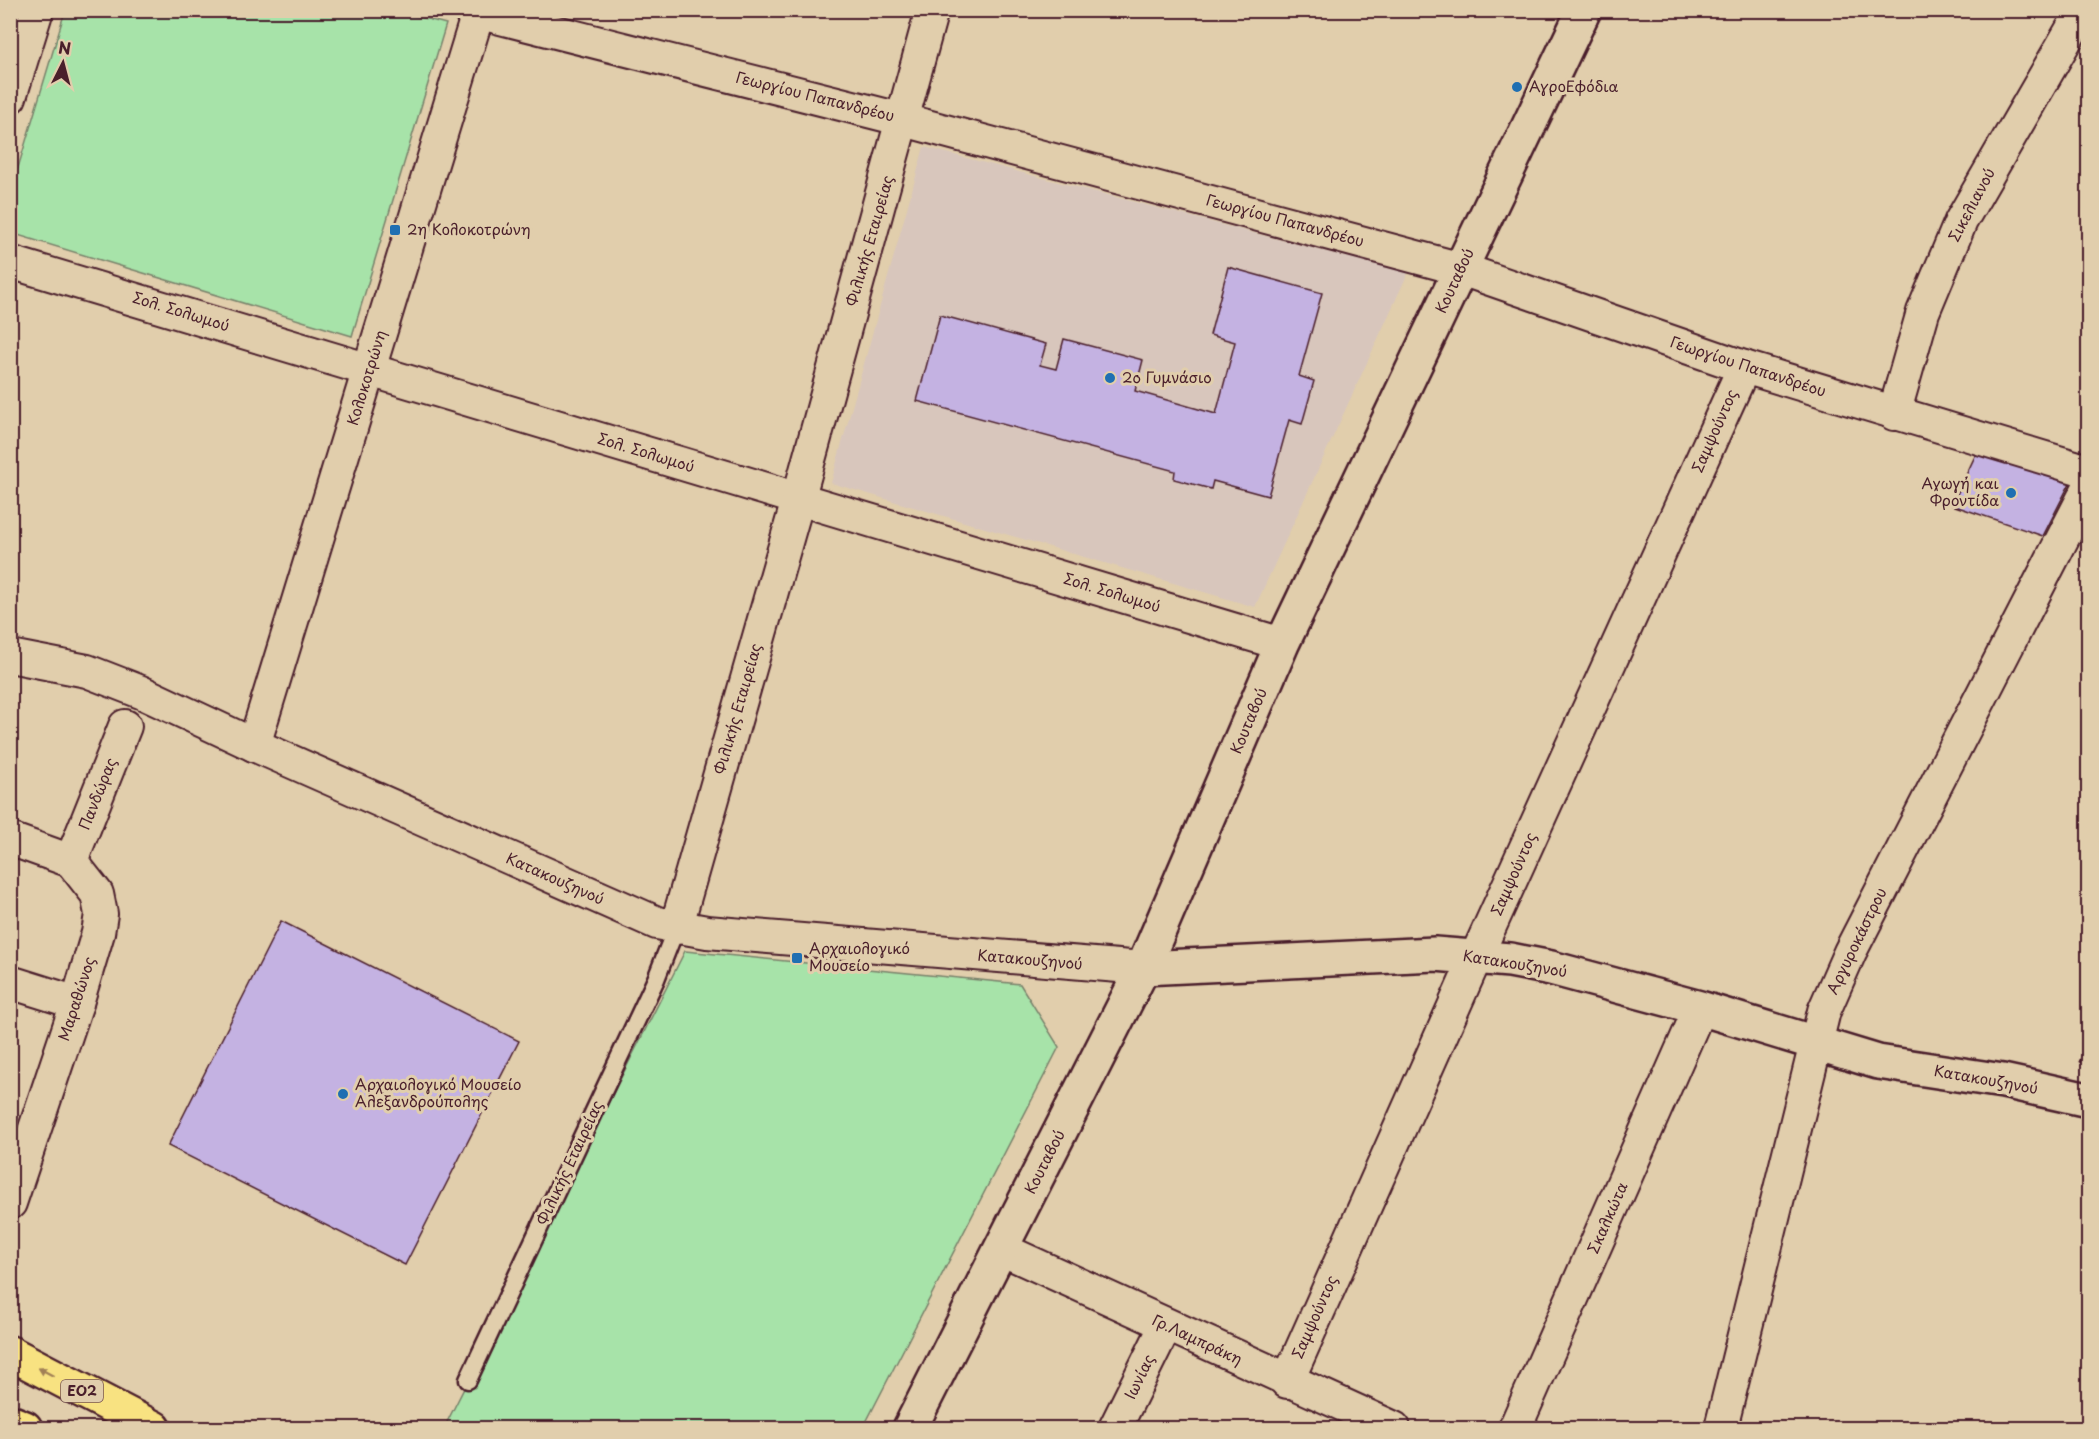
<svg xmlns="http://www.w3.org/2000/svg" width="2099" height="1439" font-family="'Playpen Sans',sans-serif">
  <rect width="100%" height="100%" fill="#e1ceac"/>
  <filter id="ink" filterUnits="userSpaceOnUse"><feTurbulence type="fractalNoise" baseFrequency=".0167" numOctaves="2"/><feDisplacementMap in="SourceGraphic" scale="12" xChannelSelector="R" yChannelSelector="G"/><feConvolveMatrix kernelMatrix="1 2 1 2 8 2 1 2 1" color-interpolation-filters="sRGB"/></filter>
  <g filter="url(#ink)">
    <path fill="#d8c6bc" d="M 924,147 L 1408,273 L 1255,607 L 831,483 Z"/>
    <g fill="#a7e3a9" stroke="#78816a" stroke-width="1.5">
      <path d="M 394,10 L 446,24 L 352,336 L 11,233 L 11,191 L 65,11 Z"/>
      <path d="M 685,951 L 1020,984 L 1059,1047 L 863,1428 L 444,1428 Z"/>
    </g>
    <g fill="#c4b2e2" stroke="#4a1f2b" stroke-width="1.5">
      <path d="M 1228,267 L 1322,293 L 1299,376 L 1314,381 L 1302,424 L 1289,420 L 1268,496 L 1213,481 L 1211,489 L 1174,479 L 1175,471 L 917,401 L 940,315 L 1046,344 L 1040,365 L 1056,369 L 1064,339 L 1143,360 L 1135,391 L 1216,414 L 1235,342 L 1210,335 Z"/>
      <path d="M 1976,454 L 2071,481 L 2043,536 L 1952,505 Z"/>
      <path d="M 281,921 L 519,1041 L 405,1265 L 168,1146 Z"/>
    </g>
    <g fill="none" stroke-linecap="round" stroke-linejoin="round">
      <g stroke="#4a1f2b" stroke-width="21">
        <path id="lane" d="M 468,1380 L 656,979 L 676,928"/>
      </g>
      <g stroke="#4a1f2b" stroke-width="36">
        <g id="street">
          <path d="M 469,10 L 904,120 L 1461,269 L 1744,367 L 2088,471"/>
          <path d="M 10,97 L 37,10"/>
          <path d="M 10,262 L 1282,644"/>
          <path d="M 1894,414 L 1923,312 L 1961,221 L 2083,10"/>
          <path d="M 10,656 L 87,671 L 141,692 L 254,745 L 657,923 L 707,932 L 1143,968"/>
          <path d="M 254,745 L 479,10"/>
          <path d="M 10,839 L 71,861 L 97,894 L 101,914 L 98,933 L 77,1003 L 10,1203"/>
          <path d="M 71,861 L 125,726"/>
          <path d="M 676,928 L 798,500 L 932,10"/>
          <path d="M 10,982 L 77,1003"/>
          <path d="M 1001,1249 L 1394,1428"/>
          <path d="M 1287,1382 L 1476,957 L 1744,367"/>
          <path d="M 1115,1428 L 1166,1325"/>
          <path d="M 1515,1428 L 1700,1008"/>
          <path d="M 1721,1428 L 1824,1011 L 1850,952 L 2088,489"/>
        </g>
      </g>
      <g stroke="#4a1f2b" stroke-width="38">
        <g id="secondary">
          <path d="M 1143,968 L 1435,954 L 1510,960 L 1551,968 L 1700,1008 L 1878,1062 L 2003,1081 L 2088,1100"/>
          <path d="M 910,1428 L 1143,968 L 1282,644 L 1584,10"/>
        </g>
      </g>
      <g stroke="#4a1f2b" stroke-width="38">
        <g id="primary">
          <path d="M 10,1353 L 154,1428"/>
          <path d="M 10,1422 L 25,1428"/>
        </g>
      </g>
      <path stroke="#4a1f2b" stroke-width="4" stroke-dasharray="6 4.5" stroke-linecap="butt" d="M 2080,1063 L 2088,1048"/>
      <use href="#lane" stroke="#e1ceac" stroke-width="16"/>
      <use href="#street" stroke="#e1ceac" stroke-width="32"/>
      <use href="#secondary" stroke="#e1ceac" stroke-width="33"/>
      <use href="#primary" stroke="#f8e281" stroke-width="33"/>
    </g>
    <defs><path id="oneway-solid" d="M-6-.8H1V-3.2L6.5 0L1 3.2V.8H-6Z" transform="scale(1.5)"/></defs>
    <use fill="#a18056" href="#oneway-solid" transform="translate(46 1372) rotate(-152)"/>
  </g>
  <g fill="#1f6fb2" stroke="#e1ceac" stroke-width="2">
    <circle cx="1517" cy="87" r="6"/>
    <rect x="389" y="224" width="12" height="12" rx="3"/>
    <circle cx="1110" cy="378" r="6"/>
    <circle cx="2011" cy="493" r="6"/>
    <rect x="791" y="952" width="12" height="12" rx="3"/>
    <circle cx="343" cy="1094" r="6"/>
  </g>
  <g text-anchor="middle" stroke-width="6" stroke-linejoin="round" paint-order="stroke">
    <rect fill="#e1ceac" stroke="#775452" stroke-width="1.5" x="61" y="1380" width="42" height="22" rx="4.5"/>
    <g font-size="14" font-weight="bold" fill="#4a1f2b">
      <text x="82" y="1396">ΕΟ2</text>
    </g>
    <g font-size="15" fill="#4a1f2b" stroke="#e1ceac" text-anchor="start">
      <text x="1529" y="92">ΑγροΕφόδια</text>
      <text x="407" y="235">2η Κολοκοτρώνη</text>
      <text x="1122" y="383">2ο Γυμνάσιο</text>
      <text x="1999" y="489" text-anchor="end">Αγωγή και<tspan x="1999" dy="17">Φροντίδα</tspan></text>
      <text x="809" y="954">Αρχαιολογικό<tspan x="809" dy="17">Μουσείο</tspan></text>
      <text x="355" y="1090">Αρχαιολογικό Μουσείο<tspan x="355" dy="17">Αλεξανδρούπολης</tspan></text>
    </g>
    <g font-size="15" fill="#4a1f2b" stroke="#e1ceac">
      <text transform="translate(815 97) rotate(14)" y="5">Γεωργίου Παπανδρέου</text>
      <text transform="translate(1972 205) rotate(-62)" y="5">Σικελιανού</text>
      <text transform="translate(1285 221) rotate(15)" y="5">Γεωργίου Παπανδρέου</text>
      <text transform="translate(870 241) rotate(-74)" y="5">Φιλικής Εταιρείας</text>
      <text transform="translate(1455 281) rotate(-65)" y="5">Κουταβού</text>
      <text transform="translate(181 312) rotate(17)" y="5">Σολ. Σολωμού</text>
      <text transform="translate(1748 367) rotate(18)" y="5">Γεωργίου Παπανδρέου</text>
      <text transform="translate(367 378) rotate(-73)" y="5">Κολοκοτρώνη</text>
      <text transform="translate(1715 431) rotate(-66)" y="5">Σαμψούντος</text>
      <text transform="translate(646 453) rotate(17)" y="5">Σολ. Σολωμού</text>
      <text transform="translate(1112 593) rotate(17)" y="5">Σολ. Σολωμού</text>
      <text transform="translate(738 709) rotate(-74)" y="5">Φιλικής Εταιρείας</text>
      <text transform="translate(1249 721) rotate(-67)" y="5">Κουταβού</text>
      <text transform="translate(98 794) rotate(-68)" y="5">Πανδώρας</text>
      <text transform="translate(1514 874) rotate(-66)" y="5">Σαμψούντος</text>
      <text transform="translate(555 879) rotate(24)" y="5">Κατακουζηνού</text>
      <text transform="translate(1857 941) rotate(-64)" y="5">Αργυροκάστρου</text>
      <text transform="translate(1030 960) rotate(5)" y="5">Κατακουζηνού</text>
      <text transform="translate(1515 964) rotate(9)" y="5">Κατακουζηνού</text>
      <text transform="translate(77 999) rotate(-72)" y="5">Μαραθώνος</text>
      <text transform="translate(1986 1080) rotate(10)" y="5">Κατακουζηνού</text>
      <text transform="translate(1045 1162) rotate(-63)" y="5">Κουταβού</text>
      <text transform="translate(570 1163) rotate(-65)" y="5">Φιλικής Εταιρείας</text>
      <text transform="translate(1608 1218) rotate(-66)" y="5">Σκαλκώτα</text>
      <text transform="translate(1315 1317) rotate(-66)" y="5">Σαμψούντος</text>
      <text transform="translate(1197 1340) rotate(25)" y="5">Γρ.Λαμπράκη</text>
      <text transform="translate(1140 1377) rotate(-64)" y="5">Ιωνίας</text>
    </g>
  </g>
  <rect width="2099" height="1439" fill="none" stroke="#e1ceac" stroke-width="36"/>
  <rect x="18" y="18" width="2063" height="1403" fill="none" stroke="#4a1f2b" stroke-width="2" filter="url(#ink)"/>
  <g transform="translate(63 63) rotate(6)" stroke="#e1ceac" stroke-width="4.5" paint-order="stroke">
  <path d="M0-4.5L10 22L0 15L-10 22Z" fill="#4a1f2b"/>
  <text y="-9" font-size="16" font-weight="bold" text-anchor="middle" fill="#4a1f2b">N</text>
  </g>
</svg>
